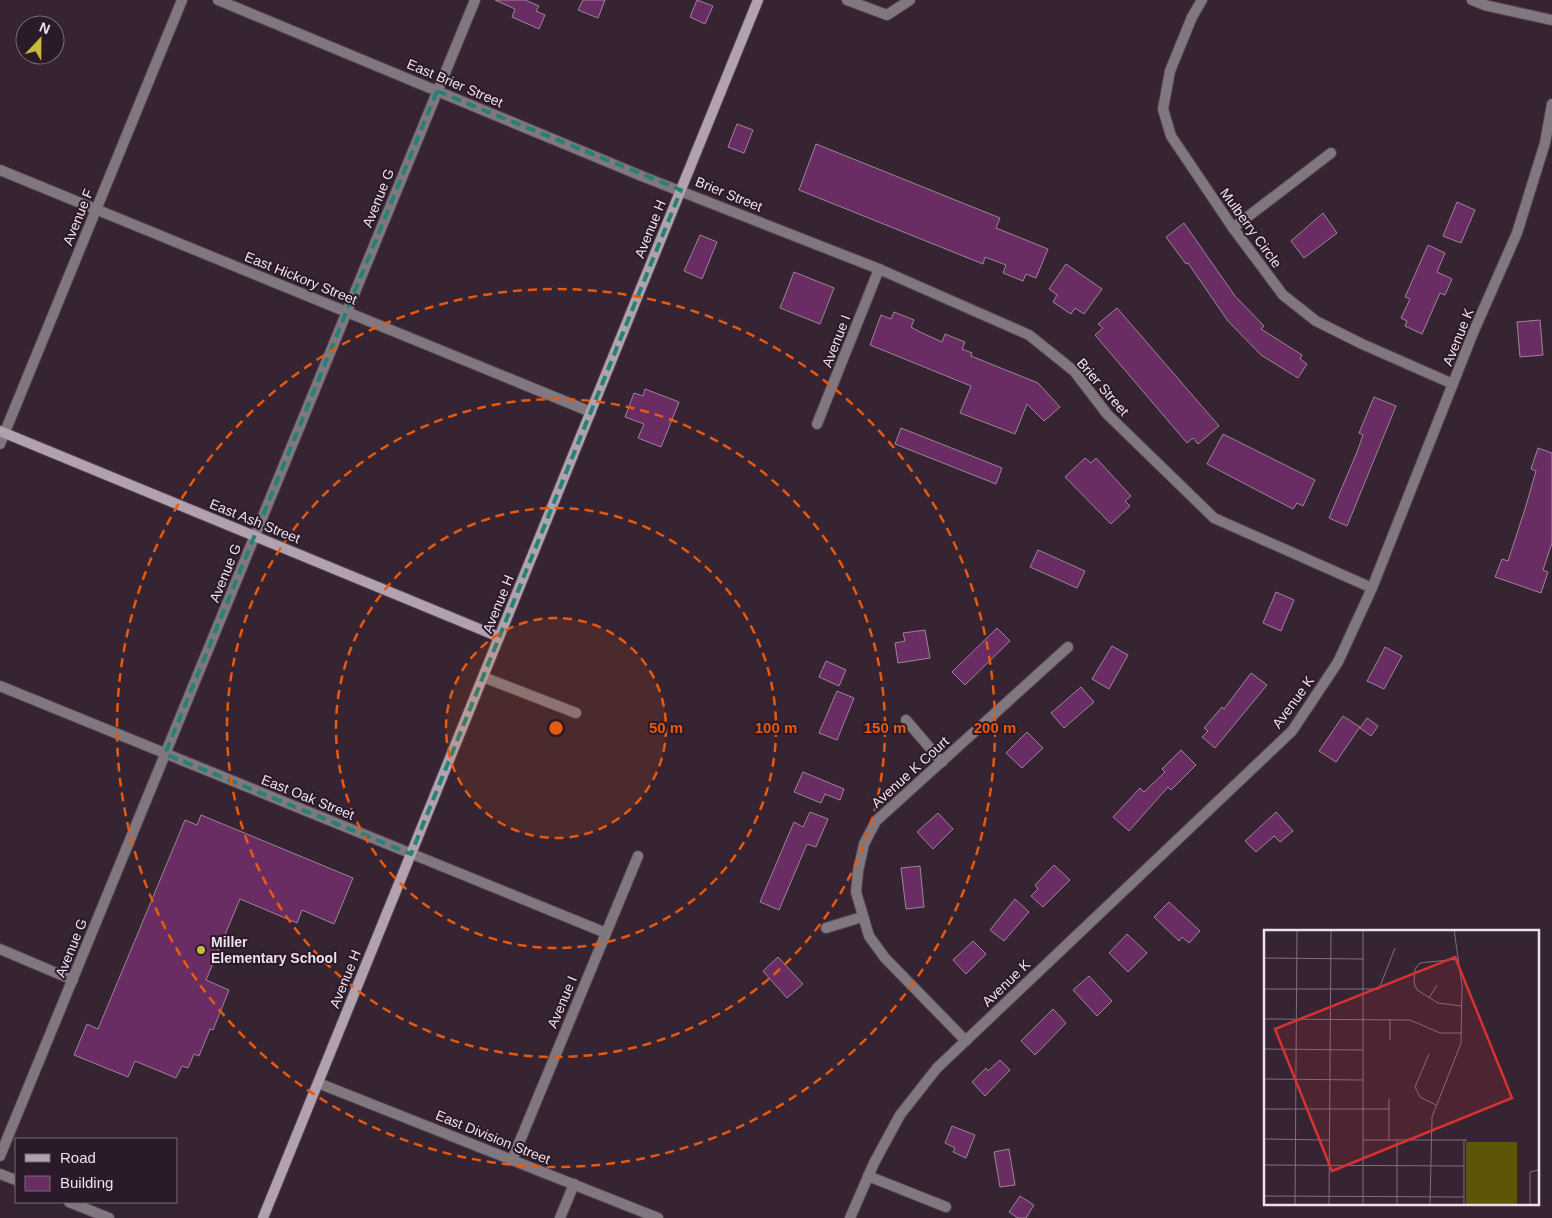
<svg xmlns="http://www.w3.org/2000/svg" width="1552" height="1218" font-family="Helvetica,sans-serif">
  <rect width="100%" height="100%" fill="#362433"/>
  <g fill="#692d63" stroke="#9c8598">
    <path d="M 495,0 L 525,0 L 539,6 L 536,11 L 545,15 L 539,29 L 512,17 L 515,9 Z"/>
    <path d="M 583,0 L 605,0 L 598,18 L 578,10 Z"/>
    <path d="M 697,0 L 713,6 L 705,24 L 690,17 Z"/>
    <path d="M 737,124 L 753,130 L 744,153 L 728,147 Z"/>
    <path d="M 816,144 L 1000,218 L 996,228 L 1048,249 L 1036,278 L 1026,274 L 1023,281 L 1003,273 L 1006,265 L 985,257 L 983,264 L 799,190 Z"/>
    <path d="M 1457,202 L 1475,210 L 1461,243 L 1443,236 Z"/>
    <path d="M 1323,213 L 1337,233 L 1304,258 L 1291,241 Z"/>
    <path d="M 1184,223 L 1235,296 L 1264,326 L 1261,329 L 1302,355 L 1300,359 L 1307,364 L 1298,378 L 1261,355 L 1228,321 L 1188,263 L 1186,264 L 1166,237 Z"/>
    <path d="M 700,235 L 717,242 L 702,279 L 684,271 Z"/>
    <path d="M 1428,245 L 1445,253 L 1437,272 L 1452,279 L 1445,295 L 1440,293 L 1422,334 L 1405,326 L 1407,321 L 1401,318 L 1410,299 L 1405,297 Z"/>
    <path d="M 1066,264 L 1102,289 L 1084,314 L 1075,308 L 1071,314 L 1053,302 L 1057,295 L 1049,289 Z"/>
    <path d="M 794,272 L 834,288 L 820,324 L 780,308 Z"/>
    <path d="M 1117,308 L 1219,426 L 1198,444 L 1193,438 L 1187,443 L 1095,335 L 1103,328 L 1098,324 Z"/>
    <path d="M 894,312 L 914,320 L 911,327 L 920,332 L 942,342 L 945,334 L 965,342 L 962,349 L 972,353 L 971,356 L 1038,383 L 1060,407 L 1044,421 L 1027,404 L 1015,434 L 960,413 L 971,386 L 870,345 L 881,315 L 891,319 Z"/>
    <path d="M 1540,320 L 1543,355 L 1520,357 L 1517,322 Z"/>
    <path d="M 645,389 L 679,402 L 661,447 L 638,438 L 644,424 L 625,417 L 634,393 L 643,396 Z"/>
    <path d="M 1374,397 L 1396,406 L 1347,526 L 1329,518 L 1357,452 L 1363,435 L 1359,433 Z"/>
    <path d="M 901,428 L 1002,468 L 996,484 L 895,444 Z"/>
    <path d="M 1223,434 L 1315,480 L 1303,506 L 1297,503 L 1293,509 L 1207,464 Z"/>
    <path d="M 1538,448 L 1552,453 L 1552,543 L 1543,570 L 1548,572 L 1541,593 L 1495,577 L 1502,559 L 1508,561 L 1525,509 L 1536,471 L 1531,469 Z"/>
    <path d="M 1085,458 L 1091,463 L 1096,458 L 1131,496 L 1125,501 L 1130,506 L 1111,524 L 1065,477 Z"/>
    <path d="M 1038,550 L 1085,571 L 1077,588 L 1030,567 Z"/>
    <path d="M 1276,592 L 1294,600 L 1281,631 L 1263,623 Z"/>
    <path d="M 997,628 L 1010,641 L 965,685 L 952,672 Z"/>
    <path d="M 925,630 L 930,658 L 898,663 L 895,643 L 905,641 L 903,633 Z"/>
    <path d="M 1112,646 L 1128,655 L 1109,689 L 1092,679 Z"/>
    <path d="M 1385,647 L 1402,656 L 1384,689 L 1367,681 Z"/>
    <path d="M 826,661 L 846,670 L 839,686 L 819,677 Z"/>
    <path d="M 1251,673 L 1267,685 L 1215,748 L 1202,737 L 1208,731 L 1204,728 L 1222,707 L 1224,709 Z"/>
    <path d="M 1081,687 L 1094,702 L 1064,728 L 1051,713 Z"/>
    <path d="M 837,691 L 854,698 L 837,740 L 819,733 Z"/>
    <path d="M 1343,716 L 1360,727 L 1336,762 L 1319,751 Z"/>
    <path d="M 1367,718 L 1378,726 L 1371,736 L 1360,728 Z"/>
    <path d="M 1027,732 L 1043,748 L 1022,768 L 1006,753 Z"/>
    <path d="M 1181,750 L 1196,765 L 1171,790 L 1168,787 L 1129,831 L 1113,817 L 1140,788 L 1144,792 L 1165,772 L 1162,769 Z"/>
    <path d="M 803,772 L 844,789 L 840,800 L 825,794 L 821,803 L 794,792 Z"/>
    <path d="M 810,812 L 828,819 L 816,847 L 807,844 L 779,910 L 760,902 L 794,822 L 803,827 Z"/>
    <path d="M 1276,812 L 1293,831 L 1280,842 L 1274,836 L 1256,852 L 1245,841 Z"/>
    <path d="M 938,813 L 953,829 L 933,849 L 917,832 Z"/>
    <path d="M 201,815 L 353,878 L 334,924 L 302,910 L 297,923 L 240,899 L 206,980 L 229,990 L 213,1030 L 210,1029 L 199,1056 L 194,1054 L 188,1068 L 182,1066 L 176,1078 L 135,1061 L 128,1077 L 74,1055 L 87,1024 L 98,1029 L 185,820 L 197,825 Z"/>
    <path d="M 1054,865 L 1070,880 L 1043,907 L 1031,896 L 1038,889 L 1035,885 Z"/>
    <path d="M 920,866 L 924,907 L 906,909 L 901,868 Z"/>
    <path d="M 1015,899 L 1029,912 L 1004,941 L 990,930 Z"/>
    <path d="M 1169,902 L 1200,931 L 1189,943 L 1182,937 L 1179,941 L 1154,917 Z"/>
    <path d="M 1127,934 L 1147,953 L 1128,972 L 1109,953 Z"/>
    <path d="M 973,941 L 986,954 L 966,974 L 953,960 Z"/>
    <path d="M 778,957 L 803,984 L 787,998 L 763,971 Z"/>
    <path d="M 1089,976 L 1112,1001 L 1097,1016 L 1073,990 Z"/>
    <path d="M 1053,1009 L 1066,1023 L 1035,1055 L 1021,1041 Z"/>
    <path d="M 1000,1060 L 1010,1070 L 985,1096 L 972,1082 L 986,1068 L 988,1071 Z"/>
    <path d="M 952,1126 L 975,1135 L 966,1158 L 953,1152 L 955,1148 L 945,1143 Z"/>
    <path d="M 1009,1149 L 1015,1185 L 1000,1187 L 994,1152 Z"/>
    <path d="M 1020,1196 L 1034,1205 L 1026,1218 L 1018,1218 L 1009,1212 Z"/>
  </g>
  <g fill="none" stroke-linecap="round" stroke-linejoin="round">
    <g stroke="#534250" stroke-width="12">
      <g id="street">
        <path d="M 218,0 L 644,177 L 879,269 L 1029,335 L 1074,371 L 1107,414 L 1214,518 L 1372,588"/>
        <path d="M 847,0 L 887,15 L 910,0"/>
        <path d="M 1202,0 L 1192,17 L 1170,71 L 1163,109 L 1171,136 L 1233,228 L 1283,295 L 1316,321 L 1362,344 L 1453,384"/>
        <path d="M 1472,0 L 1484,5 L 1552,20"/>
        <path d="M 0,170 L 591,412"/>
        <path d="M 1233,228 L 1331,153"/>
        <path d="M 817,424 L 879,269"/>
        <path d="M 0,444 L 182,0"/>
        <path d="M 483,677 L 576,713"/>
        <path d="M 0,686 L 606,933"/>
        <path d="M 906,720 L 942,762"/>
        <path d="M 826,928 L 862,917"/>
        <path d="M 0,949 L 73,980"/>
        <path d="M 966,1041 L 885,958 L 869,936 L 856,892 L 858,871 L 864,844 L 876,821 L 1068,647"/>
        <path d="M 318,1083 L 658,1218"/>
        <path d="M 0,1156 L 475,0"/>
        <path d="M 512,1160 L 638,856"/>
        <path d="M 0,1174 L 16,1180"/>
        <path d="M 868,1176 L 946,1207"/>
        <path d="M 69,1202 L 109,1218"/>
        <path d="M 560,1218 L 574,1184"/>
        <path d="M 850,1218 L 874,1163 L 900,1115 L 937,1068 L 1292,731 L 1338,662 L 1372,588 L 1473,333 L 1517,233 L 1545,143 L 1552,104"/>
      </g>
    </g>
    <g stroke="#534250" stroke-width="12">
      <g id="secondary">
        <path d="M 0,431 L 499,637"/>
        <path d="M 263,1218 L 758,0"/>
      </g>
    </g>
    <use href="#street" stroke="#80777f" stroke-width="10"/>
    <use href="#secondary" stroke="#b1a2ae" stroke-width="10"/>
  </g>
  <path fill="none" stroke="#25817a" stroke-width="4" stroke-dasharray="10 6" stroke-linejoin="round" d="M 437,91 L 681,190 L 411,854 L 165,754 Z"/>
  <circle cx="556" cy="728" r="110" fill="#e8590c" fill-opacity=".12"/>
  <g fill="none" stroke="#e8590c" stroke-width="2.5" stroke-dasharray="9 6">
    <circle cx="556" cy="728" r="110"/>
    <circle cx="556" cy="728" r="220"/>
    <circle cx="556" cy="728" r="329"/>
    <circle cx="556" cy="728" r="439"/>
  </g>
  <circle fill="#c9bb3b" stroke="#2b1a29" stroke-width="2" cx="201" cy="950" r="5"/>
  <g text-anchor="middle" stroke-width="4" stroke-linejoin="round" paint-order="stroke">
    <g font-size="14" fill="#ede1eb" stroke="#2b1a29">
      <text transform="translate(455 83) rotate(23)" y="5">East Brier Street</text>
      <text transform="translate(729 194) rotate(22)" y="5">Brier Street</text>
      <text transform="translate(378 198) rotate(-68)" y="5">Avenue G</text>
      <text transform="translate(78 217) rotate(-68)" y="5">Avenue F</text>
      <text transform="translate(1251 228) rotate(54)" y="5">Mulberry Circle</text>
      <text transform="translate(650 229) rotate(-68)" y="5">Avenue H</text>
      <text transform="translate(301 278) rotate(22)" y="5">East Hickory Street</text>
      <text transform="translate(1458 337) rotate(-68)" y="5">Avenue K</text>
      <text transform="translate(836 341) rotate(-69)" y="5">Avenue I</text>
      <text transform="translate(1103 387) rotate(49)" y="5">Brier Street</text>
      <text transform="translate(255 521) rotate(22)" y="5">East Ash Street</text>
      <text transform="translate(225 573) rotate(-68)" y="5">Avenue G</text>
      <text transform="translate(498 604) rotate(-68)" y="5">Avenue H</text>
      <text transform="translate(1293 702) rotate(-54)" y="5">Avenue K</text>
      <text transform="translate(910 772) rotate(-42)" y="5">Avenue K Court</text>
      <text transform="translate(308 797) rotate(22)" y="5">East Oak Street</text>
      <text transform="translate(71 948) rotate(-68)" y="5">Avenue G</text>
      <text transform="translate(345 979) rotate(-68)" y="5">Avenue H</text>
      <text transform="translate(1006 983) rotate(-44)" y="5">Avenue K</text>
      <text transform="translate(562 1002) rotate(-67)" y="5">Avenue I</text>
      <text transform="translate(493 1137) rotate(22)" y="5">East Division Street</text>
    </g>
    <g font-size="14" font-weight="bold" fill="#ede1eb" stroke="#2b1a29" text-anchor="start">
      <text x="211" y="947">Miller<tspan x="211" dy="16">Elementary School</tspan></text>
    </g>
  </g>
  <g transform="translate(1264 930)">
    <rect width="275" height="275" fill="#362433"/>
    <path d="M 202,212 L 253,212 L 253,275 L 202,275 Z" fill="#5d5507"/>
    <path fill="none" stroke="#7f707d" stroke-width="1" d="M 0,28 L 99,29M 194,29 L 156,33 L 151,39 L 150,53 L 153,60 L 174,73 L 198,76M 0,59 L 115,59 L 131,18M 165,68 L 173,55M 0,89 L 146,90 L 176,103 L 198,103M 126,89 L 126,110M 0,119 L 99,120M 165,124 L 151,157 L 156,167 L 172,175M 0,149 L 99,150M 0,179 L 125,179M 0,209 L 65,210M 99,210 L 203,210M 125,210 L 125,169M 0,235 L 200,236M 0,266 L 200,267M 31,275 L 33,0M 65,275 L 67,0M 99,275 L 99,0M 133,275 L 133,210M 166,275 L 168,187 L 197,113 L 198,55 L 190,0M 200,275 L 200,210M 266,275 L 266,242 L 275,240"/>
    <path fill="#d73132" fill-opacity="0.15" stroke="#d73132" stroke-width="2.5" d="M 191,27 L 248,168 L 68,241 L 11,99 Z"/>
    <rect width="275" height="275" fill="none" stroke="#ede1eb" stroke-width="2.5"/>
  </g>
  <circle cx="556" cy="728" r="8" fill="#e8590c" stroke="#2b1a29" stroke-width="2.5"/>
  <g font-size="15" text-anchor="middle" font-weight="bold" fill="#e8590c" stroke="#2b1a29" stroke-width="4" stroke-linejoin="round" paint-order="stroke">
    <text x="666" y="733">50 m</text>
    <text x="776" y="733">100 m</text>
    <text x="885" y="733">150 m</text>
    <text x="995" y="733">200 m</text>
  </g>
  <rect x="15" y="1138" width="162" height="65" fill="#2b1a29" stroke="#796a77"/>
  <rect x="25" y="1154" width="25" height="8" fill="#b1a2ae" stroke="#796a77"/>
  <text x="60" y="1163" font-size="15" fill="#ede1eb">Road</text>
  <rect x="25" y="1176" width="25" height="15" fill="#692d63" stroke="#796a77"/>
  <text x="60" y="1188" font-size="15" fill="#ede1eb">Building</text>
  <g transform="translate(40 40) rotate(22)"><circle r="24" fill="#2b1a29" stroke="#796a77"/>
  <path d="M0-4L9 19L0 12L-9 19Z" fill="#c9bb3b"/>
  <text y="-8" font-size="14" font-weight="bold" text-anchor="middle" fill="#ede1eb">N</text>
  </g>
</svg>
